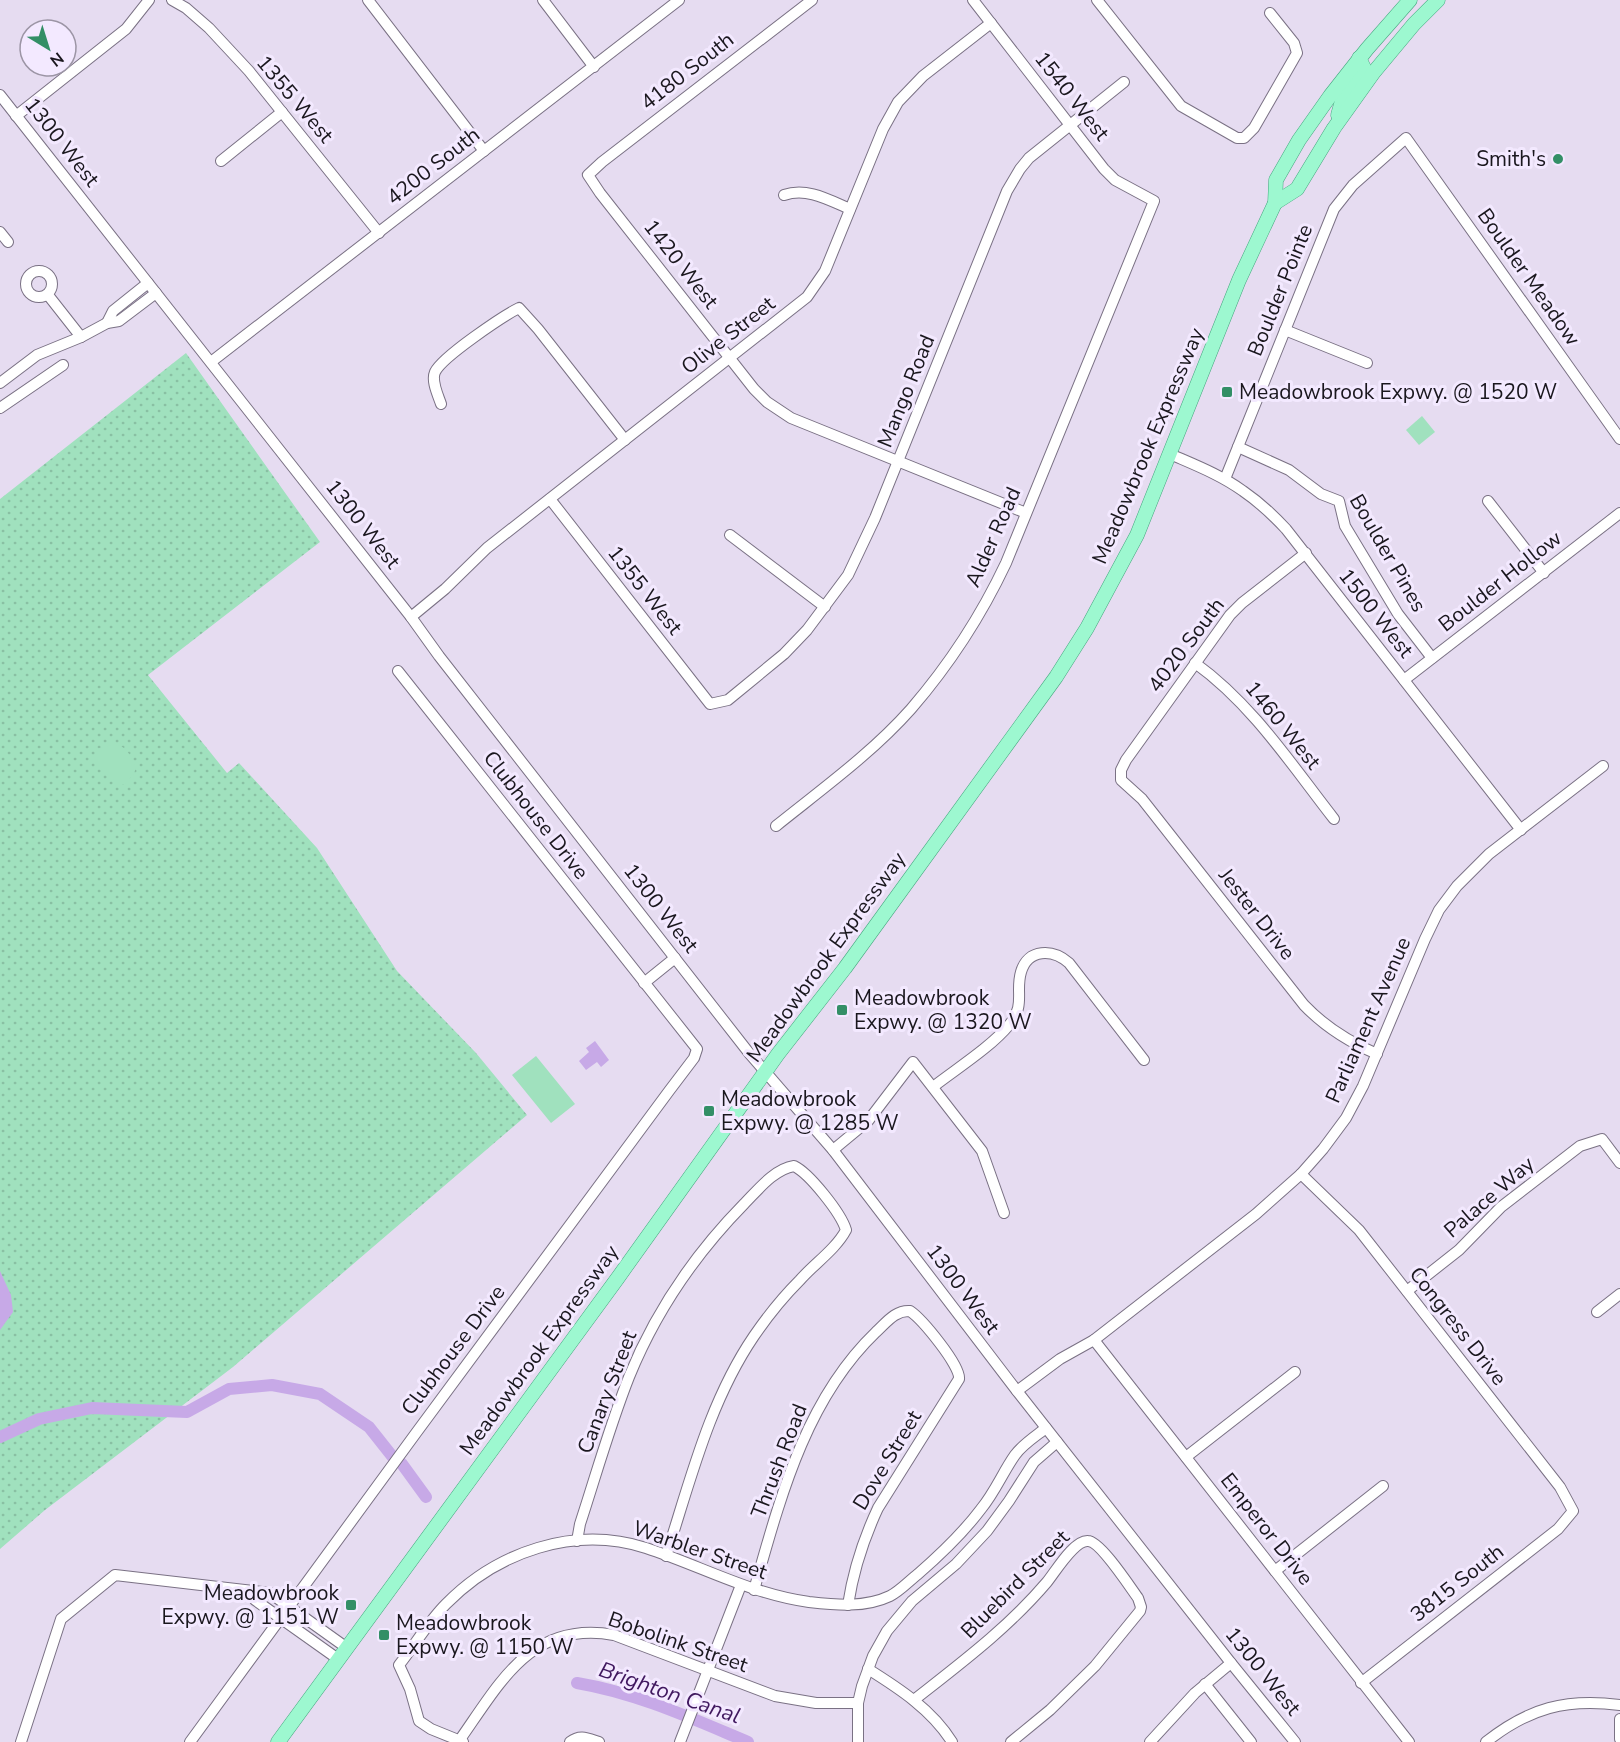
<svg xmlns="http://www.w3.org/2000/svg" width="1620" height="1742" font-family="'Nunito Sans',sans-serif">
  <defs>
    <pattern id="grass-dots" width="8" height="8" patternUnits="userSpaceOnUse" patternTransform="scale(1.5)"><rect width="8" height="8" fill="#a0e1be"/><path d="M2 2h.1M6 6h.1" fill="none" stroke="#89c0a3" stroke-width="1.8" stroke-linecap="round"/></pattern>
  </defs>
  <rect width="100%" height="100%" fill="#e6dcf1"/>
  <path fill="url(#grass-dots)" d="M 186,353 L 320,542 L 148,675 L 227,773 L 239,763 L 317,848 L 397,971 L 476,1053 L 527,1115 L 233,1367 L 45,1510 L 0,1549 L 0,499 Z"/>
  <g fill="#a0e1be">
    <path d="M 1422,416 L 1435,432 L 1419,445 L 1406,430 Z"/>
    <path d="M 111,745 C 127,744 129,754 136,767 L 134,774 L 125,784 L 119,784 L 95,764 L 93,759 L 97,749 Z"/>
    <path d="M 536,1056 L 575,1104 L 551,1123 L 512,1075 Z"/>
  </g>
  <g fill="#c7a9e7">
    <path d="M 595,1041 L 609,1060 L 601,1067 L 597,1062 L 586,1070 L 579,1061 L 589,1052 L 586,1048 Z"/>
    <path d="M 0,1271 L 11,1295 L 13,1312 L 0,1330 Z"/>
  </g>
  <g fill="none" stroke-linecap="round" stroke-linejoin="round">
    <g stroke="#c7a9e7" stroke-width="12">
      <path d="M 0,1437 L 39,1419 L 92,1408 L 187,1412 L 229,1389 L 272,1385 L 320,1394 L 369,1427 L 392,1456 L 402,1464 L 426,1497"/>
      <path d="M 577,1683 C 637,1693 693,1719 748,1742"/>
    </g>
    <g stroke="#7a7184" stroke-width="12">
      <g id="minor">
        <path d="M 172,0 L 186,8 L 209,28 L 249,71 L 379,233"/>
        <path d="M 368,0 L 484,151"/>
        <path d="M 543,0 L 594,67"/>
        <path d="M 812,0 L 602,162 L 588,175 L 600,193 L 754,389 L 767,402 L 791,418 L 1026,513"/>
        <path d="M 1097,0 L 1181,106 L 1237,138 L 1244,138 L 1254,128 L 1297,53 L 1294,43 L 1270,13"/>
        <path d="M 0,95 L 411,617 L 439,656 L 749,1053 L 833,1150 L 1017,1391 L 1231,1663 L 1295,1742"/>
        <path d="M 16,116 L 126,29 L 149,0"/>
        <path d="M 221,161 L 282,112"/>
        <path d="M 784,195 C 807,187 829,200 850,209"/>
        <path d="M 0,232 L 8,242"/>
        <circle cx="39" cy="284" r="13"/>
        <path d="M 48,295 L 81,337"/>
        <path d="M 107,323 L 113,311 L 148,283"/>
        <path d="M 1285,330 L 1367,363"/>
        <path d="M 211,362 L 679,0"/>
        <path d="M 0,383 L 37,355 L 81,337 L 107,323 L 119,321 L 156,293"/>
        <path d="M 441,404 C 438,395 431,381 435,372 C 442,357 503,316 519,308 L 538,329 L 625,440"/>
        <path d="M 0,408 L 63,365"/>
        <path d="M 1238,447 L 1289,470 L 1321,494 L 1339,501 L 1345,526 L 1398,614 L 1432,658"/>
        <path d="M 1170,454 C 1195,465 1221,475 1243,491 C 1259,502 1273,515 1286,529 L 1521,830"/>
        <path d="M 1225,479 L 1334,209 L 1353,185 L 1406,138 L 1620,439"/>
        <path d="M 550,499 L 710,704 L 728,700 L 784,654 L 807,630 L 848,575 L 875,518 L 1007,191 L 1020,169 L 1029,158 L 1124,82"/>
        <path d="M 1488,501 L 1544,573"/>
        <path d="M 730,535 L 825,607"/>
        <path d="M 1306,553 L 1242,603 L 1230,615 L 1126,760 L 1121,770 L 1121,780 L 1142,799 L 1304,1005 C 1325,1027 1349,1042 1377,1054"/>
        <path d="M 411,617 L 445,589 L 487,548 L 807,297 L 825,271 L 883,129 L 898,102 L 923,76 L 991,23"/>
        <path d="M 1195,663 C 1252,704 1291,764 1334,819"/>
        <path d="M 1404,680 L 1620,513"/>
        <path d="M 776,826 C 822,789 872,753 911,709 C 949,665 981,616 1006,563 L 1154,201 L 1115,180 L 1104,169 L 973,0"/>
        <path d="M 644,983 L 675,958"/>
        <path d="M 933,1087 C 956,1069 991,1047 1009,1025 C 1026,1005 1015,992 1021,972 C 1028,948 1053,949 1069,963 L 1144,1060"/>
        <path d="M 833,1150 L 868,1121 L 913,1062 L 982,1151 L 1004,1213"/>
        <path d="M 1301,1174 L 1359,1230 L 1560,1487 L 1573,1511 L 1558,1529 L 1361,1683"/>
        <path d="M 1407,1291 L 1459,1250 L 1501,1207 L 1580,1146 L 1602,1139 L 1620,1163"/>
        <path d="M 1597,1312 L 1620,1294"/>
        <path d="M 1094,1340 L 1409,1742"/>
        <path d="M 1017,1391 L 1060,1359 L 1094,1340 L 1256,1214 L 1301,1174 L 1323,1149 L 1346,1118 L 1363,1086 L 1425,939 L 1439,910 L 1457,886 L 1489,854 L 1603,766"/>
        <path d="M 1186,1457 L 1295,1372"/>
        <path d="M 577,1541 L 580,1524 C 596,1475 610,1425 629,1377 C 655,1313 695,1254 744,1204 C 757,1191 774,1169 794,1166 C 809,1173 841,1213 846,1230 C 836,1249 814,1264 800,1280 C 783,1297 767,1317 754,1336 C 709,1402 690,1482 666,1556"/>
        <path d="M 1275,1571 L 1383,1486"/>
        <path d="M 754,1590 C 780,1499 805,1400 876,1332 C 886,1323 895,1310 910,1311 C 922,1319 961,1366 959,1379 L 878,1508 C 864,1538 853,1572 848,1605"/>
        <path d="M 248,1591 L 255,1600 L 338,1659"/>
        <path d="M 868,1669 C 900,1689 932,1710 952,1742"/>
        <path d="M 1205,1684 L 1251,1742"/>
        <path d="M 914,1700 C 961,1663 1008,1628 1047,1582 C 1056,1571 1074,1540 1088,1541 C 1100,1541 1130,1587 1138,1598 L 1141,1607 L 1140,1611 L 1095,1666 L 1050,1710 L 1011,1742"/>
        <path d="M 1620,1719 L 1620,1739"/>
        <path d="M 459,1741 C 500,1683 531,1620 614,1635 L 775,1696 L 816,1703 L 858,1703"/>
        <path d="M 21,1742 L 61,1619 L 115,1575 L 270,1593 L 347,1648"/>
        <path d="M 190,1742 L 416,1433 L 669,1091 L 694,1058 L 697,1049 L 398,671"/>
        <path d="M 463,1742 L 431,1729 L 419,1721 L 410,1689 L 399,1665 C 415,1645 428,1622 446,1604 C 497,1552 574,1525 646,1548 C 701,1566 751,1594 809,1602 C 836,1605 865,1608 890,1596 C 900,1591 909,1581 918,1574 C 941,1554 963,1533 981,1509 C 995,1492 1003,1472 1015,1455 C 1023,1444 1036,1436 1046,1428"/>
        <path d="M 570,1742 C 580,1734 587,1738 599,1742"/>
        <path d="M 680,1742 L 741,1585"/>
        <path d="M 858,1742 L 858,1703 L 862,1686 L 873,1656 L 887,1631 L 912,1601 L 956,1564 L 987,1531 L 1009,1501 L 1034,1462 L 1057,1442"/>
        <path d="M 1150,1742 L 1195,1693 L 1231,1663"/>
        <path d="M 1486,1742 C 1529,1708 1566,1698 1620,1705"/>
      </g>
    </g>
    <g stroke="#44a67d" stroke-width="15">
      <g id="major">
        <path d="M 1338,115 L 1342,101 L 1364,68 L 1359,58"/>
        <path d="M 1275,203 L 1297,189 L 1334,128 L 1374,72 L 1414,24 L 1438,0"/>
        <path d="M 278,1742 L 617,1279 L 778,1054 L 845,968 L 1056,677 L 1087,628 L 1137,535 L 1239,280 L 1275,203 L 1276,180 L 1299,140 L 1330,96 L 1367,49 L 1410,0"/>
      </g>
    </g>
    <use href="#minor" stroke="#fff" stroke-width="10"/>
    <use href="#major" stroke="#9df8d0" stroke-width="14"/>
  </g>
  <g fill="#338f66" stroke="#f3e9ff" stroke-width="2">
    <circle cx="1558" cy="159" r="6"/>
    <rect x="1221" y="386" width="12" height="12" rx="3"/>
    <rect x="836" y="1004" width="12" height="12" rx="3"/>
    <rect x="703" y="1105" width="12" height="12" rx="3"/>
    <rect x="345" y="1599" width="12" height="12" rx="3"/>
    <rect x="378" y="1629" width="12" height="12" rx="3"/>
  </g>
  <g text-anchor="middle" stroke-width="6" stroke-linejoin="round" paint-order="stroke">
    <g font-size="21" fill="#1a171e" stroke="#f3e9ff">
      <text transform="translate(687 71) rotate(-38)" y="7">4180 South</text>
      <text transform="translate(1072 96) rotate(52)" y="7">1540 West</text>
      <text transform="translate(295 99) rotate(50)" y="7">1355 West</text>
      <text transform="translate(62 142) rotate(52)" y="7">1300 West</text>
      <text transform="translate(433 166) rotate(-38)" y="7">4200 South</text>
      <text transform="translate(681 264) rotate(52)" y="7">1420 West</text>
      <text transform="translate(1529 277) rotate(55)" y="7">Boulder Meadow</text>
      <text transform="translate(1280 290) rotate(-68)" y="7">Boulder Pointe</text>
      <text transform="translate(728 335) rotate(-38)" y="7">Olive Street</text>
      <text transform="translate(906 391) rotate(-68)" y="7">Mango Road</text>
      <text transform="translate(1148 446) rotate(-67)" y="7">Meadowbrook Expressway</text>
      <text transform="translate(363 524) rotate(52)" y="7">1300 West</text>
      <text transform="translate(993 537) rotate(-66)" y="7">Alder Road</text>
      <text transform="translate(1388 553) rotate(60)" y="7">Boulder Pines</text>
      <text transform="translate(1500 581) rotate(-38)" y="7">Boulder Hollow</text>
      <text transform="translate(645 590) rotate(52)" y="7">1355 West</text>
      <text transform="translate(1376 613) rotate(52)" y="7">1500 West</text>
      <text transform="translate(1186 645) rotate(-53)" y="7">4020 South</text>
      <text transform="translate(1283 725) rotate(51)" y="7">1460 West</text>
      <text transform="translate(536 815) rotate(52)" y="7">Clubhouse Drive</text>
      <text transform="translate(661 908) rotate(52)" y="7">1300 West</text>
      <text transform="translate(1257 914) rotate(52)" y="7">Jester Drive</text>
      <text transform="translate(826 957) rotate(-54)" y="7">Meadowbrook Expressway</text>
      <text transform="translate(1368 1020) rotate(-66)" y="7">Parliament Avenue</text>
      <text transform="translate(1489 1197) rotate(-41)" y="7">Palace Way</text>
      <text transform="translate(963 1289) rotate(53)" y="7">1300 West</text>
      <text transform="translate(1458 1326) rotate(52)" y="7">Congress Drive</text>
      <text transform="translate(453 1350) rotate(-53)" y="7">Clubhouse Drive</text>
      <text transform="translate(539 1350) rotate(-54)" y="7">Meadowbrook Expressway</text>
      <text transform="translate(607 1392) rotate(-69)" y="7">Canary Street</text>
      <text transform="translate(887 1460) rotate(-59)" y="7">Dove Street</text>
      <text transform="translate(779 1461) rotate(-69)" y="7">Thrush Road</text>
      <text transform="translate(1267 1529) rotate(52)" y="7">Emperor Drive</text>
      <text transform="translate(700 1550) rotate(19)" y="7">Warbler Street</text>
      <text transform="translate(1457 1583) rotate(-38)" y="7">3815 South</text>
      <text transform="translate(1015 1584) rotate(-45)" y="7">Bluebird Street</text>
      <text transform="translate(678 1642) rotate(19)" y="7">Bobolink Street</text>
      <text transform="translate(1263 1671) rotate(51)" y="7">1300 West</text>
    </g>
    <g font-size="21" fill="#1a171e" stroke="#f3e9ff" text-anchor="start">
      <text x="1546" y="166" text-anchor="end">Smith's</text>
      <text x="1239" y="399">Meadowbrook Expwy. @ 1520 W</text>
      <text x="854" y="1005">Meadowbrook<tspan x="854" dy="24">Expwy. @ 1320 W</tspan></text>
      <text x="721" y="1106">Meadowbrook<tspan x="721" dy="24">Expwy. @ 1285 W</tspan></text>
      <text x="339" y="1600" text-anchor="end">Meadowbrook<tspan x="339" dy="24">Expwy. @ 1151 W</tspan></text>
      <text x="396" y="1630">Meadowbrook<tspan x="396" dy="24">Expwy. @ 1150 W</tspan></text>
    </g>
    <g font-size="22" font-style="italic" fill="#40185f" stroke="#f3e9ff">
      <text transform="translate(670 1692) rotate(19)" y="8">Brighton Canal</text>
    </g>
  </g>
  <g transform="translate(48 48) rotate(142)"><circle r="28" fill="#f3e9ff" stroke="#9c95a5" stroke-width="1.5"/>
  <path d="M0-4.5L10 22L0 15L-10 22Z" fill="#338f66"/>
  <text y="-9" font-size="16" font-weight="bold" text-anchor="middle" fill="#1a171e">N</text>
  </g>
</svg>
